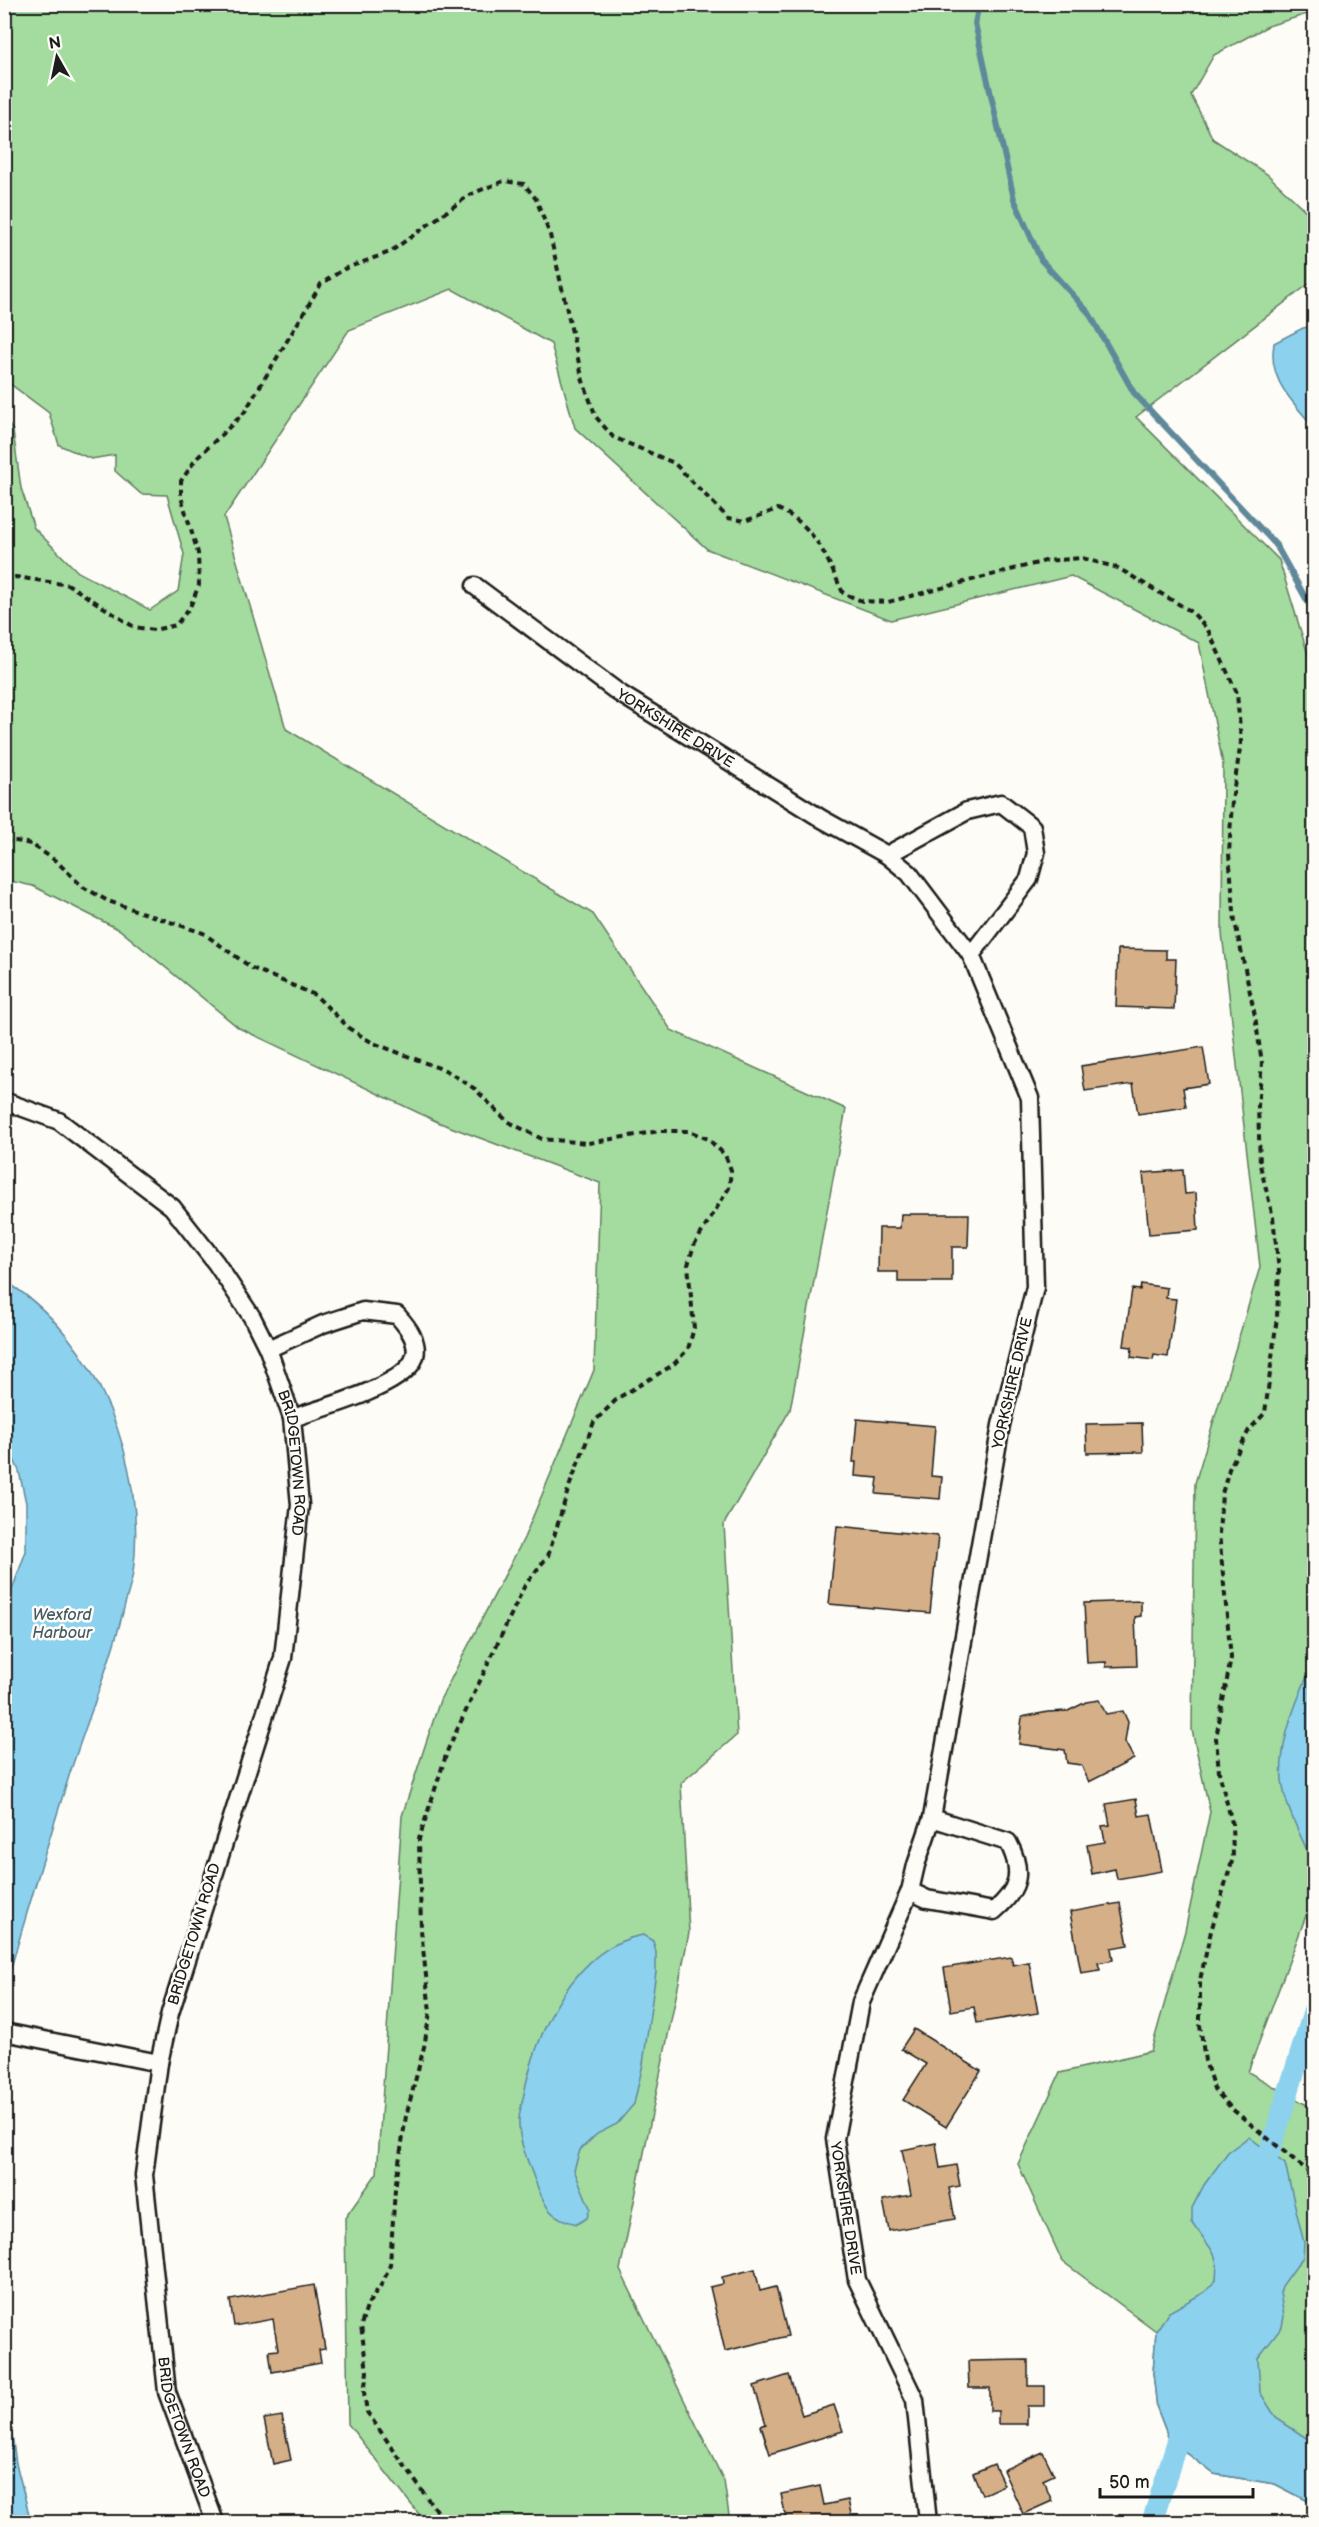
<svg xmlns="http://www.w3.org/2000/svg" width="1319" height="2527" font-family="'Balsamiq Sans',sans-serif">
  <rect width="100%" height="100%" fill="#fdfcf7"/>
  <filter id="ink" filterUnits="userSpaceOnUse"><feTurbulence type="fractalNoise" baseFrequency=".0167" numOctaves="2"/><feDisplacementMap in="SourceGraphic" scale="12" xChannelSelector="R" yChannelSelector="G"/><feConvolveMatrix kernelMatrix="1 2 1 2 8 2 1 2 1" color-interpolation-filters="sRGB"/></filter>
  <g filter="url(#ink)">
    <path fill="#a4db9f" stroke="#607c5e" stroke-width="1.5" d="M 5,5 L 1314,5 L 1314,12 L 1268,26 L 1214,55 L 1191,95 L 1213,139 L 1267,174 L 1309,214 L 1314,239 L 1314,280 L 1136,417 L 1279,560 L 1314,674 L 1314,1661 L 1309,1674 L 1288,1804 L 1314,1866 L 1314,1894 L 1248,2072 L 1314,2109 L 1314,2504 L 1275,2484 L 1214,2474 L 1169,2439 L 1157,2408 L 1153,2373 L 1156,2331 L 1062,2261 L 1018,2164 L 1060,2073 L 1151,2051 L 1185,1931 L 1210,1812 L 1192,1730 L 1195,1483 L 1260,1267 L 1222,933 L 1223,764 L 1199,643 L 1071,576 L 891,620 L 707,549 L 575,428 L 551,344 L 452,289 L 349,330 L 224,517 L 286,729 L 593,914 L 671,1030 L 846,1109 L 790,1410 L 724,1524 L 737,1735 L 681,1783 L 689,1933 L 620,2270 L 724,2481 L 730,2522 L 425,2522 L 348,2424 L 345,2218 L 377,2173 L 402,1816 L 440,1700 L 524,1538 L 594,1370 L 600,1183 L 440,1123 L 239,1028 L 120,930 L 33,886 L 5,880 L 4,417 L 13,431 L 21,488 L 34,528 L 78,572 L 150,610 L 178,591 L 184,554 L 167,495 L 141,494 L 115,471 L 115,455 L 91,459 L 59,445 L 49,413 L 5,380 Z"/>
    <g fill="#8cd1ee" stroke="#5f899a" stroke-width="1.5">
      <path d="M 1314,326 L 1314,428 C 1293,401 1267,380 1274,343 L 1303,328 Z"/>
      <path d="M 5,1281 C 98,1337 148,1467 133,1573 C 131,1586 126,1599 123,1612 C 109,1668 87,1721 69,1776 C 47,1846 25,1918 5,1989 L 4,1612 L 26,1551 L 26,1503 L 19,1471 L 5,1439 Z"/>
      <path d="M 1314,1661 L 1314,1866 C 1303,1839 1285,1809 1282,1780 C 1278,1742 1299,1694 1314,1661 Z"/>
      <path d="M 643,1935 L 653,1941 L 656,1952 L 656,1972 L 643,2064 L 634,2104 L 617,2124 L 597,2134 L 580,2150 L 574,2170 L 590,2208 L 587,2218 L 577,2224 C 547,2217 545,2206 534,2178 C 528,2161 518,2140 519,2121 C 519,2112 522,2103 524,2094 C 535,2034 575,1946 643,1935 Z"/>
      <path d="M 1249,2137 L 1285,2164 L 1304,2243 L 1303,2257 L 1282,2286 L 1280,2293 L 1284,2316 L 1282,2327 L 1258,2358 L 1260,2392 L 1276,2418 L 1314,2443 L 1314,2504 L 1275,2484 L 1214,2474 L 1169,2439 L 1157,2408 L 1153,2373 L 1156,2331 L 1169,2312 L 1205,2292 L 1216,2280 L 1217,2264 L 1214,2253 L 1192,2222 L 1192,2208 L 1204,2185 L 1228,2152 Z"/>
      <path d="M 4,2379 L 16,2463 L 31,2522 L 5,2522 Z"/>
    </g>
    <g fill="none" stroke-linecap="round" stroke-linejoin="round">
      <path stroke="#5f899a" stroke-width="6" d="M 979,4 L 975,23 L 1014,199 L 1041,260 L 1089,313 L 1134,393 L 1276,545 L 1314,613"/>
      <g stroke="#8cd1ee" stroke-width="21">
        <path d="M 1261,2179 L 1314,2010"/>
        <path d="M 1152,2522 L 1185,2417"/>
      </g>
    </g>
    <g fill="#d5af87" stroke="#1c1c1c" stroke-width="1.5">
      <path d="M 1118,949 L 1166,950 L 1166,959 L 1176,959 L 1174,1009 L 1116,1007 Z"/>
      <path d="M 1203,1047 L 1209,1084 L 1183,1088 L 1186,1107 L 1138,1114 L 1133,1084 L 1085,1091 L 1081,1066 Z"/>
      <path d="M 1183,1170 L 1185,1194 L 1196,1193 L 1198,1230 L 1149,1234 L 1143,1173 Z"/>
      <path d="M 901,1214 L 969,1214 L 968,1247 L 952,1247 L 952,1282 L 898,1282 L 898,1272 L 878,1272 L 879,1228 L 900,1228 Z"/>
      <path d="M 1141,1284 L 1167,1288 L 1166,1298 L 1176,1299 L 1168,1357 L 1154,1355 L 1153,1360 L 1131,1357 L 1132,1347 L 1124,1346 L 1132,1289 L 1140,1290 Z"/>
      <path d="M 857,1419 L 935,1426 L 931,1476 L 942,1477 L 940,1499 L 876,1494 L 878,1478 L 855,1476 L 856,1462 L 853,1462 Z"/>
      <path d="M 1142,1423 L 1143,1452 L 1087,1453 L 1086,1424 Z"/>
      <path d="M 837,1526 L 938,1536 L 930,1613 L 829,1604 Z"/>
      <path d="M 1141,1601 L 1141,1616 L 1135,1617 L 1137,1666 L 1106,1667 L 1106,1662 L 1087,1663 L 1084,1603 Z"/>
      <path d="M 1099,1700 L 1106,1714 L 1123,1711 L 1128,1722 L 1125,1742 L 1134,1759 L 1089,1782 L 1081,1765 L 1067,1763 L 1065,1750 L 1019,1744 L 1022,1717 L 1048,1712 L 1068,1711 L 1086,1702 Z"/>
      <path d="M 1136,1799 L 1139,1816 L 1151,1814 L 1162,1871 L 1117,1879 L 1115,1869 L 1092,1874 L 1087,1845 L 1105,1842 L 1102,1826 L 1110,1825 L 1106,1804 Z"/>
      <path d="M 1120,1903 L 1128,1945 L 1111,1948 L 1113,1960 L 1098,1963 L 1100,1970 L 1081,1973 L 1070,1912 Z"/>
      <path d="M 1011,1957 L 1013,1965 L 1029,1962 L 1038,2013 L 977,2023 L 974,2007 L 951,2011 L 944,1968 Z"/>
      <path d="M 914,2029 L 981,2071 L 946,2127 L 903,2100 L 926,2064 L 901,2049 Z"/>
      <path d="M 936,2143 L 940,2168 L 956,2165 L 960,2186 L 949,2188 L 955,2219 L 889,2231 L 883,2200 L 911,2195 L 902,2150 Z"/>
      <path d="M 755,2269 L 760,2291 L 776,2287 L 788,2336 L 725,2351 L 710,2287 L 723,2284 L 722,2277 Z"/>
      <path d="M 314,2285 L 325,2349 L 319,2350 L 321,2363 L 272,2372 L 269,2351 L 278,2350 L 273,2319 L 234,2326 L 230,2300 Z"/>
      <path d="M 1028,2360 L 1028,2386 L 1045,2386 L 1045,2406 L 1027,2406 L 1027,2424 L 998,2424 L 998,2411 L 990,2411 L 990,2388 L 969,2388 L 968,2361 Z"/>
      <path d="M 789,2375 L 802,2415 L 834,2405 L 843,2431 L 770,2454 L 761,2426 L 766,2424 L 754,2386 Z"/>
      <path d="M 282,2416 L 291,2460 L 273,2464 L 264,2419 Z"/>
      <path d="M 1043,2452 L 1054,2475 L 1043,2480 L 1052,2501 L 1023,2514 L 1003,2470 Z"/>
      <path d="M 994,2464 L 1004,2485 L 982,2495 L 973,2473 Z"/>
      <path d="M 820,2486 L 824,2505 L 848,2500 L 853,2523 L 787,2523 L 781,2494 Z"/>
    </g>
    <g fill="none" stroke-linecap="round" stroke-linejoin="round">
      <g stroke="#1c1c1c" stroke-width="21">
        <g id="street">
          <path id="s1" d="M 475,586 L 619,693 L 822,819 L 887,855 L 909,873 L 971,955 L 1030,1098 L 1035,1287 L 1001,1425 L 932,1818 L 916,1865 L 910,1891 L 861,2002 L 835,2139 L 857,2280 L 915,2400 L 928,2522"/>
          <path d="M 887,855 L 967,811 L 1001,803 L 1032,827 L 1036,853 L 1029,879 L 971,955"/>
          <path id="s2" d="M 4,1101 L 59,1121 L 172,1207 L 216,1263 L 252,1317 L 268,1349 L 292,1418 L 300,1505 L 283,1658 L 170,2013 L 159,2063 L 144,2175 L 167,2392 L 215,2522"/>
          <path d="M 268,1349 L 323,1324 L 363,1311 L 397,1315 C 407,1326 422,1344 413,1361 C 400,1387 320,1409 292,1418"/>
          <path d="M 910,1891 L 927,1899 L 994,1911 C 1019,1890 1024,1872 1008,1842 L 932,1818"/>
          <path d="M 4,2032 L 159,2063"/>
        </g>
      </g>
      <g stroke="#1c1c1c" stroke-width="4" stroke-dasharray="6 4.5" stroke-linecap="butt">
        <path d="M 4,580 L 16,577 L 69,585 L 134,627 L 154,630 L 176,625 L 190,607 L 199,585 L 198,553 L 181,497 L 181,481 L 196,459 L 244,413 L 321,284 L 344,269 L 390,252 L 471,194 L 504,181 L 524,184 L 536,199 L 550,235 L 583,381 L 596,417 L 613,437 L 674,463 L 728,518 L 745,521 L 778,509 C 816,526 826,557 843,593 L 862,601 L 888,602 L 1045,561 L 1082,558 L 1118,568 L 1192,612 L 1208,630 L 1237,693 L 1241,742 L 1232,800 L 1229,854 L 1235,922 L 1255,1016 L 1262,1063 L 1258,1106 L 1260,1165 L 1273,1217 L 1279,1271 L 1277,1317 L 1265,1413 L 1249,1430 L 1229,1469 L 1222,1494 L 1219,1533 L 1231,1658 L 1216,1738 L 1219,1772 L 1232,1823 L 1233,1858 L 1211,1931 L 1200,1980 L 1200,2025 L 1205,2061 L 1214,2089 L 1232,2109 L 1314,2176"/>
        <path d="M 4,842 L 16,841 L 31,844 L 56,861 L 83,887 L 108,901 L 203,933 L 252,968 L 315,995 L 350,1029 L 373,1043 L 447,1071 L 475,1089 L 507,1121 L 542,1139 L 588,1143 L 659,1131 L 689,1131 L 708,1139 L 725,1155 L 731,1170 L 729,1188 L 694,1245 L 688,1265 L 694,1328 L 688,1349 L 673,1365 L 618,1398 L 594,1422 L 569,1487 L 548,1556 L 525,1585 L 448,1749 L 419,1839 L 421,1930 L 430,2012 L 424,2047 L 406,2116 L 395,2189 L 390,2265 L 383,2282 L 368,2304 L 361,2325 L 367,2372 L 364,2392 L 367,2412 L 444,2522"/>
      </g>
      <use href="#street" stroke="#fdfcf7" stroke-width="16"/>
    </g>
  </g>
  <g text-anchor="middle" stroke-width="5" stroke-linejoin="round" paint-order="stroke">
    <g font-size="15" fill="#1c1c1c" stroke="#fdfcf7">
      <text dy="5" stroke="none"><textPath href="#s1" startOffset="246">YORKSHIRE DRIVE</textPath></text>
      <text transform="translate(1012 1383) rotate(-77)" y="5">YORKSHIRE DRIVE</text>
      <text dy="5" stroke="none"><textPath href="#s2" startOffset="490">BRIDGETOWN ROAD</textPath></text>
      <text transform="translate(194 1934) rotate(-73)" y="5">BRIDGETOWN ROAD</text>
      <text dy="5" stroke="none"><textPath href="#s1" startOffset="1916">YORKSHIRE DRIVE</textPath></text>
      <text dy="5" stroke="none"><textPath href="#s2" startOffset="1480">BRIDGETOWN ROAD</textPath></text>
    </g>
    <g font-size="16" font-style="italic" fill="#435b66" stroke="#fdfcf7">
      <text x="62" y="1620">Wexford<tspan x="62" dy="18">Harbour</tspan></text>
    </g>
  </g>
  <rect width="1319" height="2527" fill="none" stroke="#fdfcf7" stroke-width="24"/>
  <rect x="12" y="12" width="1295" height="2503" fill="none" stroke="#1c1c1c" stroke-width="2" filter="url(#ink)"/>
  <g transform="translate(57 57) rotate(351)" stroke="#fdfcf7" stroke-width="4.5" paint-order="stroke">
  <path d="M0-4.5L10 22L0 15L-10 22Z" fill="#1c1c1c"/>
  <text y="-9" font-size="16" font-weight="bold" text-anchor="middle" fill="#1c1c1c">N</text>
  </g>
  <path d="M1100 2488v9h153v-9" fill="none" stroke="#1c1c1c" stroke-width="3"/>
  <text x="1109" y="2488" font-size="18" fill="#1c1c1c" stroke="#fdfcf7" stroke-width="4.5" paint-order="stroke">50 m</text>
</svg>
